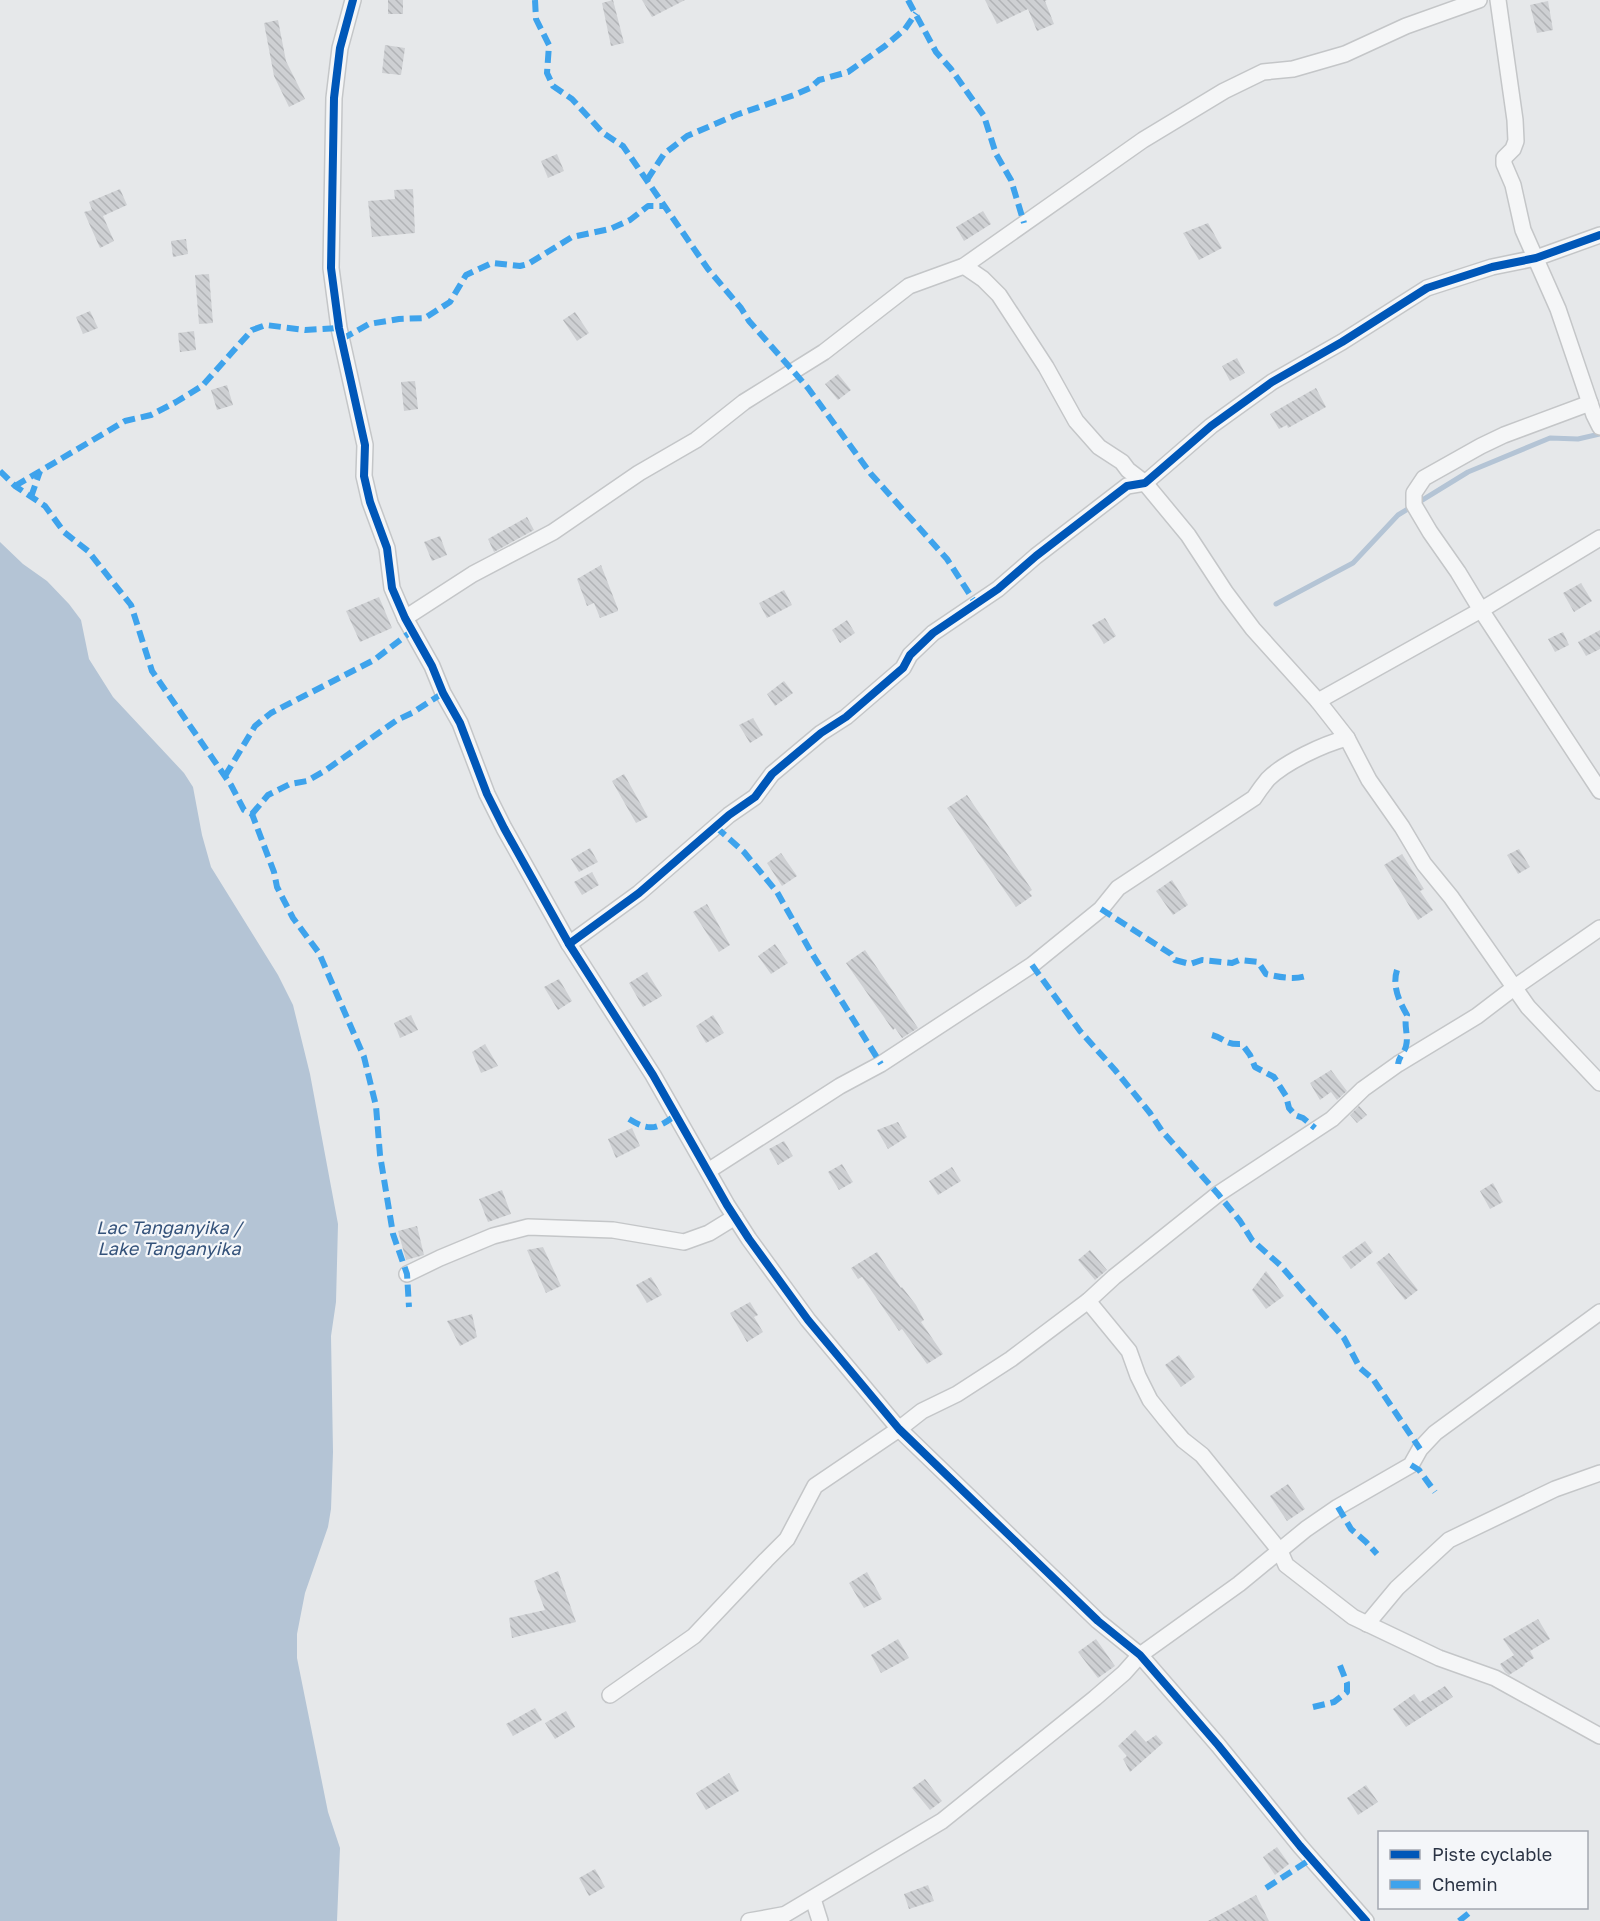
<svg xmlns="http://www.w3.org/2000/svg" width="1600" height="1921" font-family="'Golos Text',sans-serif">
  <defs>
    <pattern id="building-back-hatch" width="6" height="6" patternUnits="userSpaceOnUse" patternTransform="scale(1.5)"><rect width="6" height="6" fill="#ced0d3"/><path d="M-1 5l2 2M0 0l6 6M5-1l2 2" fill="none" stroke="#b1b3b6"/></pattern>
  </defs>
  <rect width="100%" height="100%" fill="#e6e8ea"/>
  <path fill="#b4c4d5" d="M 0,542 L 23,564 L 47,581 L 69,604 L 81,620 L 89,659 L 113,697 L 184,773 L 193,787 L 202,835 L 211,867 L 278,975 L 293,1005 L 310,1074 L 338,1224 L 336,1302 L 331,1336 L 333,1452 L 331,1509 L 328,1527 L 305,1593 L 297,1634 L 297,1658 L 328,1812 L 340,1848 L 337,1921 L 0,1921 Z"/>
  <g fill="none" stroke-linecap="round" stroke-linejoin="round">
    <path stroke="#b4c4d5" stroke-width="5" d="M 1276,604 L 1353,563 L 1398,515 L 1468,472 L 1550,438 L 1578,439 L 1600,434"/>
  </g>
  <g fill="url(#building-back-hatch)">
    <rect x="388" y="0" width="15" height="14"/>
    <path d="M 613,0 L 624,43 L 611,46 L 602,3 Z"/>
    <path d="M 642,0 L 685,0 L 652,17 Z"/>
    <path d="M 985,0 L 1047,0 L 1045,1 L 1054,24 L 1037,31 L 1028,9 L 997,24 Z"/>
    <path d="M 1548,1 L 1553,30 L 1537,33 L 1530,5 Z"/>
    <path d="M 278,20 L 286,61 L 305,99 L 289,107 L 274,76 L 264,23 Z"/>
    <path d="M 385,45 L 405,48 L 401,75 L 382,73 Z"/>
    <path d="M 557,154 L 564,171 L 548,178 L 541,161 Z"/>
    <path d="M 120,189 L 127,205 L 103,216 L 114,241 L 100,248 L 84,212 L 92,210 L 89,202 Z"/>
    <path d="M 413,189 L 415,233 L 372,237 L 368,201 L 395,199 L 394,190 Z"/>
    <path d="M 983,211 L 991,224 L 964,241 L 956,227 Z"/>
    <path d="M 1208,223 L 1222,248 L 1199,260 L 1183,233 Z"/>
    <path d="M 186,239 L 188,254 L 173,257 L 171,241 Z"/>
    <path d="M 209,274 L 213,323 L 199,324 L 195,275 Z"/>
    <path d="M 90,311 L 98,328 L 83,334 L 76,317 Z"/>
    <path d="M 575,312 L 589,333 L 577,341 L 563,320 Z"/>
    <path d="M 194,331 L 196,350 L 180,352 L 178,333 Z"/>
    <path d="M 1237,358 L 1245,373 L 1230,381 L 1222,366 Z"/>
    <path d="M 838,374 L 851,390 L 838,400 L 825,384 Z"/>
    <path d="M 415,381 L 418,409 L 404,411 L 401,382 Z"/>
    <path d="M 227,385 L 233,405 L 217,410 L 211,390 Z"/>
    <path d="M 1316,388 L 1326,407 L 1288,428 L 1287,425 L 1279,429 L 1270,414 Z"/>
    <path d="M 527,517 L 534,530 L 494,552 L 488,539 Z"/>
    <path d="M 440,536 L 447,555 L 432,561 L 424,542 Z"/>
    <path d="M 601,565 L 618,609 L 618,611 L 600,618 L 594,603 L 587,606 L 577,579 Z"/>
    <path d="M 1581,583 L 1592,601 L 1574,612 L 1563,593 Z"/>
    <path d="M 784,590 L 792,605 L 767,618 L 759,603 Z"/>
    <path d="M 379,597 L 392,628 L 360,642 L 346,611 Z"/>
    <path d="M 1105,618 L 1116,636 L 1104,644 L 1092,625 Z"/>
    <path d="M 847,620 L 855,633 L 840,643 L 832,630 Z"/>
    <path d="M 1600,630 L 1600,649 L 1586,656 L 1578,642 Z"/>
    <path d="M 1563,632 L 1569,645 L 1555,652 L 1548,639 Z"/>
    <path d="M 784,681 L 793,693 L 775,706 L 767,694 Z"/>
    <path d="M 753,718 L 763,735 L 750,743 L 739,725 Z"/>
    <path d="M 624,774 L 648,817 L 636,823 L 612,781 Z"/>
    <path d="M 967,795 L 1032,890 L 1029,892 L 1032,896 L 1016,907 L 947,808 Z"/>
    <path d="M 590,848 L 598,862 L 579,872 L 571,859 Z"/>
    <path d="M 1519,849 L 1530,867 L 1518,874 L 1507,855 Z"/>
    <path d="M 781,853 L 797,876 L 782,886 L 767,863 Z"/>
    <path d="M 1402,854 L 1424,889 L 1420,891 L 1433,910 L 1418,920 L 1384,865 Z"/>
    <path d="M 592,872 L 599,885 L 582,895 L 574,882 Z"/>
    <path d="M 1172,880 L 1188,905 L 1173,915 L 1156,891 Z"/>
    <path d="M 707,904 L 730,945 L 719,952 L 693,912 Z"/>
    <path d="M 775,944 L 788,963 L 771,974 L 758,956 Z"/>
    <path d="M 865,950 L 918,1028 L 902,1038 L 895,1028 L 893,1030 L 846,963 Z"/>
    <path d="M 647,972 L 662,996 L 643,1007 L 629,983 Z"/>
    <path d="M 559,979 L 572,1001 L 558,1010 L 544,987 Z"/>
    <path d="M 411,1015 L 418,1030 L 400,1038 L 394,1023 Z"/>
    <path d="M 713,1015 L 724,1033 L 706,1043 L 696,1026 Z"/>
    <path d="M 485,1044 L 498,1066 L 481,1073 L 472,1052 Z"/>
    <path d="M 1331,1070 L 1347,1091 L 1337,1100 L 1331,1092 L 1320,1100 L 1310,1083 Z"/>
    <path d="M 1359,1106 L 1367,1115 L 1357,1123 L 1350,1115 Z"/>
    <path d="M 898,1122 L 907,1137 L 888,1149 L 877,1130 Z"/>
    <path d="M 632,1128 L 640,1146 L 616,1158 L 608,1139 Z"/>
    <path d="M 784,1141 L 793,1156 L 778,1165 L 769,1149 Z"/>
    <path d="M 842,1164 L 853,1182 L 839,1190 L 828,1172 Z"/>
    <path d="M 952,1167 L 961,1181 L 938,1195 L 929,1181 Z"/>
    <path d="M 1493,1183 L 1503,1202 L 1490,1209 L 1480,1191 Z"/>
    <path d="M 502,1190 L 511,1214 L 488,1222 L 479,1199 Z"/>
    <path d="M 417,1226 L 424,1255 L 406,1260 L 398,1231 Z"/>
    <path d="M 1365,1241 L 1373,1252 L 1351,1269 L 1342,1257 Z"/>
    <path d="M 543,1247 L 561,1286 L 546,1293 L 527,1250 Z"/>
    <path d="M 1090,1250 L 1107,1270 L 1095,1280 L 1078,1260 Z"/>
    <path d="M 877,1252 L 901,1288 L 902,1287 L 916,1305 L 924,1320 L 921,1322 L 943,1354 L 927,1364 L 902,1329 L 899,1331 L 862,1277 L 858,1279 L 851,1268 Z"/>
    <path d="M 1389,1253 L 1418,1290 L 1405,1300 L 1376,1263 Z"/>
    <path d="M 1266,1271 L 1284,1296 L 1266,1309 L 1252,1290 Z"/>
    <path d="M 651,1277 L 662,1295 L 647,1303 L 636,1285 Z"/>
    <path d="M 750,1302 L 758,1315 L 754,1317 L 763,1332 L 747,1342 L 730,1313 Z"/>
    <path d="M 472,1314 L 477,1337 L 460,1346 L 447,1321 Z"/>
    <path d="M 1179,1355 L 1195,1377 L 1181,1387 L 1165,1365 Z"/>
    <path d="M 1288,1484 L 1305,1509 L 1287,1521 L 1270,1496 Z"/>
    <path d="M 558,1571 L 576,1622 L 512,1638 L 509,1618 L 545,1610 L 534,1581 Z"/>
    <path d="M 867,1572 L 882,1599 L 864,1608 L 849,1583 Z"/>
    <path d="M 1538,1619 L 1550,1639 L 1530,1651 L 1534,1658 L 1524,1664 L 1525,1665 L 1509,1675 L 1505,1672 L 1500,1664 L 1514,1655 L 1503,1639 Z"/>
    <path d="M 898,1639 L 909,1658 L 881,1673 L 871,1655 Z"/>
    <path d="M 1096,1639 L 1115,1666 L 1098,1678 L 1078,1652 Z"/>
    <path d="M 1445,1686 L 1453,1697 L 1406,1727 L 1393,1709 L 1414,1694 L 1420,1702 Z"/>
    <path d="M 535,1708 L 542,1720 L 513,1736 L 506,1724 Z"/>
    <path d="M 566,1711 L 575,1727 L 555,1739 L 545,1723 Z"/>
    <path d="M 1135,1730 L 1146,1742 L 1156,1735 L 1163,1743 L 1130,1772 L 1123,1759 L 1127,1756 L 1118,1746 Z"/>
    <path d="M 729,1773 L 739,1791 L 706,1810 L 696,1793 Z"/>
    <path d="M 925,1779 L 942,1801 L 930,1810 L 912,1788 Z"/>
    <path d="M 1366,1785 L 1378,1802 L 1358,1815 L 1347,1798 Z"/>
    <path d="M 1277,1847 L 1289,1864 L 1275,1875 L 1263,1857 Z"/>
    <path d="M 595,1869 L 605,1887 L 589,1896 L 579,1878 Z"/>
    <path d="M 928,1885 L 934,1901 L 909,1909 L 904,1894 Z"/>
    <path d="M 1256,1895 L 1269,1921 L 1208,1921 Z"/>
  </g>
  <g fill="none" stroke-linecap="round" stroke-linejoin="round">
    <g stroke="#c4c6c8" stroke-width="18">
      <g id="minor">
        <path d="M 353,0 L 340,48 L 334,98 L 331,268 L 339,328 L 365,445 L 364,476 L 370,502 L 387,548 L 392,588 L 405,618 L 432,666 L 443,693 L 460,723 L 487,794 L 504,828 L 569,944 L 653,1075 L 727,1205 L 749,1239 L 808,1320 L 899,1429 L 1098,1621 L 1140,1655 L 1218,1745 L 1300,1846 L 1366,1921"/>
        <path d="M 1498,0 L 1515,120 L 1516,141 L 1513,149 L 1504,158 L 1504,164 L 1513,185 L 1523,230 L 1558,309 L 1594,415 L 1600,427"/>
        <path d="M 964,266 L 983,279 L 999,295 L 1046,367 L 1076,421 L 1099,447 L 1122,462 L 1128,470 L 1145,483 L 1188,535 L 1226,593 L 1253,629 L 1318,701 L 1347,738 L 1369,780 L 1402,827 L 1424,864 L 1451,897 L 1528,1007 L 1600,1083"/>
        <path d="M 1590,403 L 1504,435 L 1481,446 L 1424,478 L 1414,493 L 1414,505 L 1430,532 L 1458,572 L 1481,610 L 1600,791"/>
        <path d="M 405,618 L 473,574 L 553,532 L 639,473 L 696,440 L 744,402 L 824,352 L 909,286 L 964,266 L 1143,140 L 1224,91 L 1263,72 L 1293,69 L 1345,54 L 1406,26 L 1479,0"/>
        <path d="M 1318,701 L 1481,610 L 1600,538"/>
        <path d="M 569,944 L 639,893 L 729,815 L 755,797 L 772,774 L 821,733 L 846,717 L 903,668 L 910,655 L 933,633 L 998,589 L 1036,556 L 1127,486 L 1145,483 L 1211,426 L 1272,382 L 1342,342 L 1427,288 L 1492,267 L 1536,258 L 1600,235"/>
        <path d="M 708,1171 L 840,1086 L 881,1064 L 1032,965 L 1101,909 L 1118,888 L 1254,798 C 1258,792 1263,785 1268,779 C 1285,762 1324,744 1347,738"/>
        <path d="M 407,1274 L 440,1258 L 493,1236 L 528,1227 L 613,1230 L 684,1242 L 709,1233 L 735,1217"/>
        <path d="M 1088,1301 L 1129,1351 L 1138,1376 L 1150,1400 L 1166,1420 L 1183,1440 L 1202,1455 L 1280,1551 L 1286,1565 L 1353,1617 L 1439,1658 L 1495,1678 L 1600,1736"/>
        <path d="M 1367,1624 L 1397,1588 L 1449,1540 L 1555,1489 L 1600,1473"/>
        <path d="M 610,1695 L 694,1636 L 766,1560 L 787,1539 L 815,1486 L 899,1429 L 922,1411 L 957,1394 L 1011,1359 L 1088,1301 L 1114,1277 L 1218,1194 L 1332,1119 L 1363,1089 L 1398,1064 L 1477,1016 L 1515,987 L 1600,928"/>
        <path d="M 813,1899 L 820,1921"/>
        <path d="M 749,1921 L 782,1915"/>
        <path d="M 774,1921 L 942,1821 L 1095,1698 L 1124,1673 L 1140,1655 L 1239,1584 L 1306,1529 L 1338,1507 L 1411,1465 L 1420,1449 L 1435,1433 L 1600,1312"/>
      </g>
    </g>
    <use href="#minor" stroke="#f5f6f7" stroke-width="15"/>
    <g stroke="#3ea3ec" stroke-width="6" stroke-dasharray="12 6" stroke-linecap="butt">
      <path d="M 535,0 L 536,19 L 549,45 L 547,73 L 553,86 L 572,99 L 603,133 L 623,146 L 708,269 L 741,308 L 749,321 L 808,388 L 871,474 L 947,559 L 976,604"/>
      <path d="M 908,0 L 936,52 L 951,69 L 984,116 L 996,154 L 1011,180 L 1024,223"/>
      <path d="M 647,180 L 664,154 L 687,136 L 736,115 L 794,95 L 810,88 L 819,80 L 848,72 L 885,46 L 905,29 L 916,13"/>
      <path d="M 342,339 L 369,324 L 399,319 L 425,318 L 450,302 L 466,275 L 492,263 L 520,266 L 528,264 L 572,237 L 610,229 L 630,220 L 648,206 L 665,206"/>
      <path d="M 0,471 L 15,486 L 45,506 L 64,532 L 88,551 L 131,605 L 152,671 L 231,785 L 244,810 L 252,814 L 274,872 L 277,887 L 293,918 L 319,953 L 364,1057 L 376,1106 L 380,1155 L 393,1234 L 407,1274 L 409,1307"/>
      <path d="M 15,486 L 125,421 L 151,415 L 176,402 L 202,386 L 252,330 L 266,325 L 305,330 L 339,328"/>
      <path d="M 31,497 L 40,471"/>
      <path d="M 225,776 L 255,726 L 271,713 L 374,660 L 412,631"/>
      <path d="M 252,814 L 268,795 L 290,784 L 307,781 L 326,770 L 397,720 L 412,713 L 443,693"/>
      <path d="M 716,827 L 744,852 L 777,892 L 811,952 L 881,1064"/>
      <path d="M 1101,909 L 1171,954 L 1175,960 L 1190,964 L 1202,960 L 1232,963 L 1239,960 L 1258,962 L 1266,974 C 1278,977 1294,980 1306,976"/>
      <path d="M 1032,965 L 1080,1031 L 1115,1070 L 1150,1113 L 1162,1131 L 1218,1194 L 1240,1221 L 1252,1240 L 1280,1265 L 1344,1338 L 1360,1368 L 1373,1379 L 1420,1449"/>
      <path d="M 1397,970 C 1392,986 1399,1001 1407,1015 C 1403,1025 1409,1035 1406,1046 C 1405,1052 1399,1056 1398,1064"/>
      <path d="M 1212,1035 C 1226,1039 1225,1045 1242,1044 L 1250,1055 L 1255,1067 L 1274,1077 L 1286,1096 L 1289,1108 L 1295,1115 L 1303,1118 L 1315,1128"/>
      <path d="M 629,1119 C 650,1132 657,1129 676,1115"/>
      <path d="M 1411,1465 L 1419,1470 L 1435,1492"/>
      <path d="M 1338,1507 L 1351,1529 L 1366,1542 L 1377,1554"/>
      <path d="M 1313,1707 L 1334,1702 L 1347,1692 L 1347,1683 L 1339,1663"/>
      <path d="M 1266,1888 L 1311,1859"/>
      <path d="M 1459,1921 L 1469,1913"/>
    </g>
    <g stroke="#f4f6f9" stroke-width="11">
      <g id="cycleway">
        <path d="M 353,0 L 340,48 L 334,98 L 331,268 L 339,328 L 365,445 L 364,476 L 370,502 L 387,548 L 392,588 L 405,618 L 432,666 L 443,693 L 460,723 L 487,794 L 504,828 L 569,944 L 653,1075 L 727,1205 L 749,1239 L 808,1320 L 899,1429 L 1098,1621 L 1140,1655 L 1218,1745 L 1300,1846 L 1366,1921"/>
        <path d="M 569,944 L 639,893 L 729,815 L 755,797 L 772,774 L 821,733 L 846,717 L 903,668 L 910,655 L 933,633 L 998,589 L 1036,556 L 1127,486 L 1145,483 L 1211,426 L 1272,382 L 1342,342 L 1427,288 L 1492,267 L 1536,258 L 1600,235"/>
      </g>
    </g>
    <use href="#cycleway" stroke="#0057b8" stroke-width="8"/>
  </g>
  <g text-anchor="middle" stroke-width="4.5" stroke-linejoin="round" paint-order="stroke">
    <g font-size="18" font-style="italic" fill="#34527a" stroke="#f4f6f9">
      <text x="169" y="1234">Lac Tanganyika /<tspan x="169" dy="21">Lake Tanganyika</tspan></text>
    </g>
  </g>
  <rect x="1378" y="1831" width="210" height="78" fill="#f4f6f9" stroke="#a4a8b1" stroke-width="1.5"/>
  <rect x="1390" y="1850" width="30" height="9" fill="#0057b8" stroke="#a4a8b1" stroke-width="1.5"/>
  <text x="1432" y="1861" font-size="18" fill="#2b3445">Piste cyclable</text>
  <rect x="1390" y="1880" width="30" height="9" fill="#3ea3ec" stroke="#a4a8b1" stroke-width="1.5"/>
  <text x="1432" y="1891" font-size="18" fill="#2b3445">Chemin</text>
</svg>
